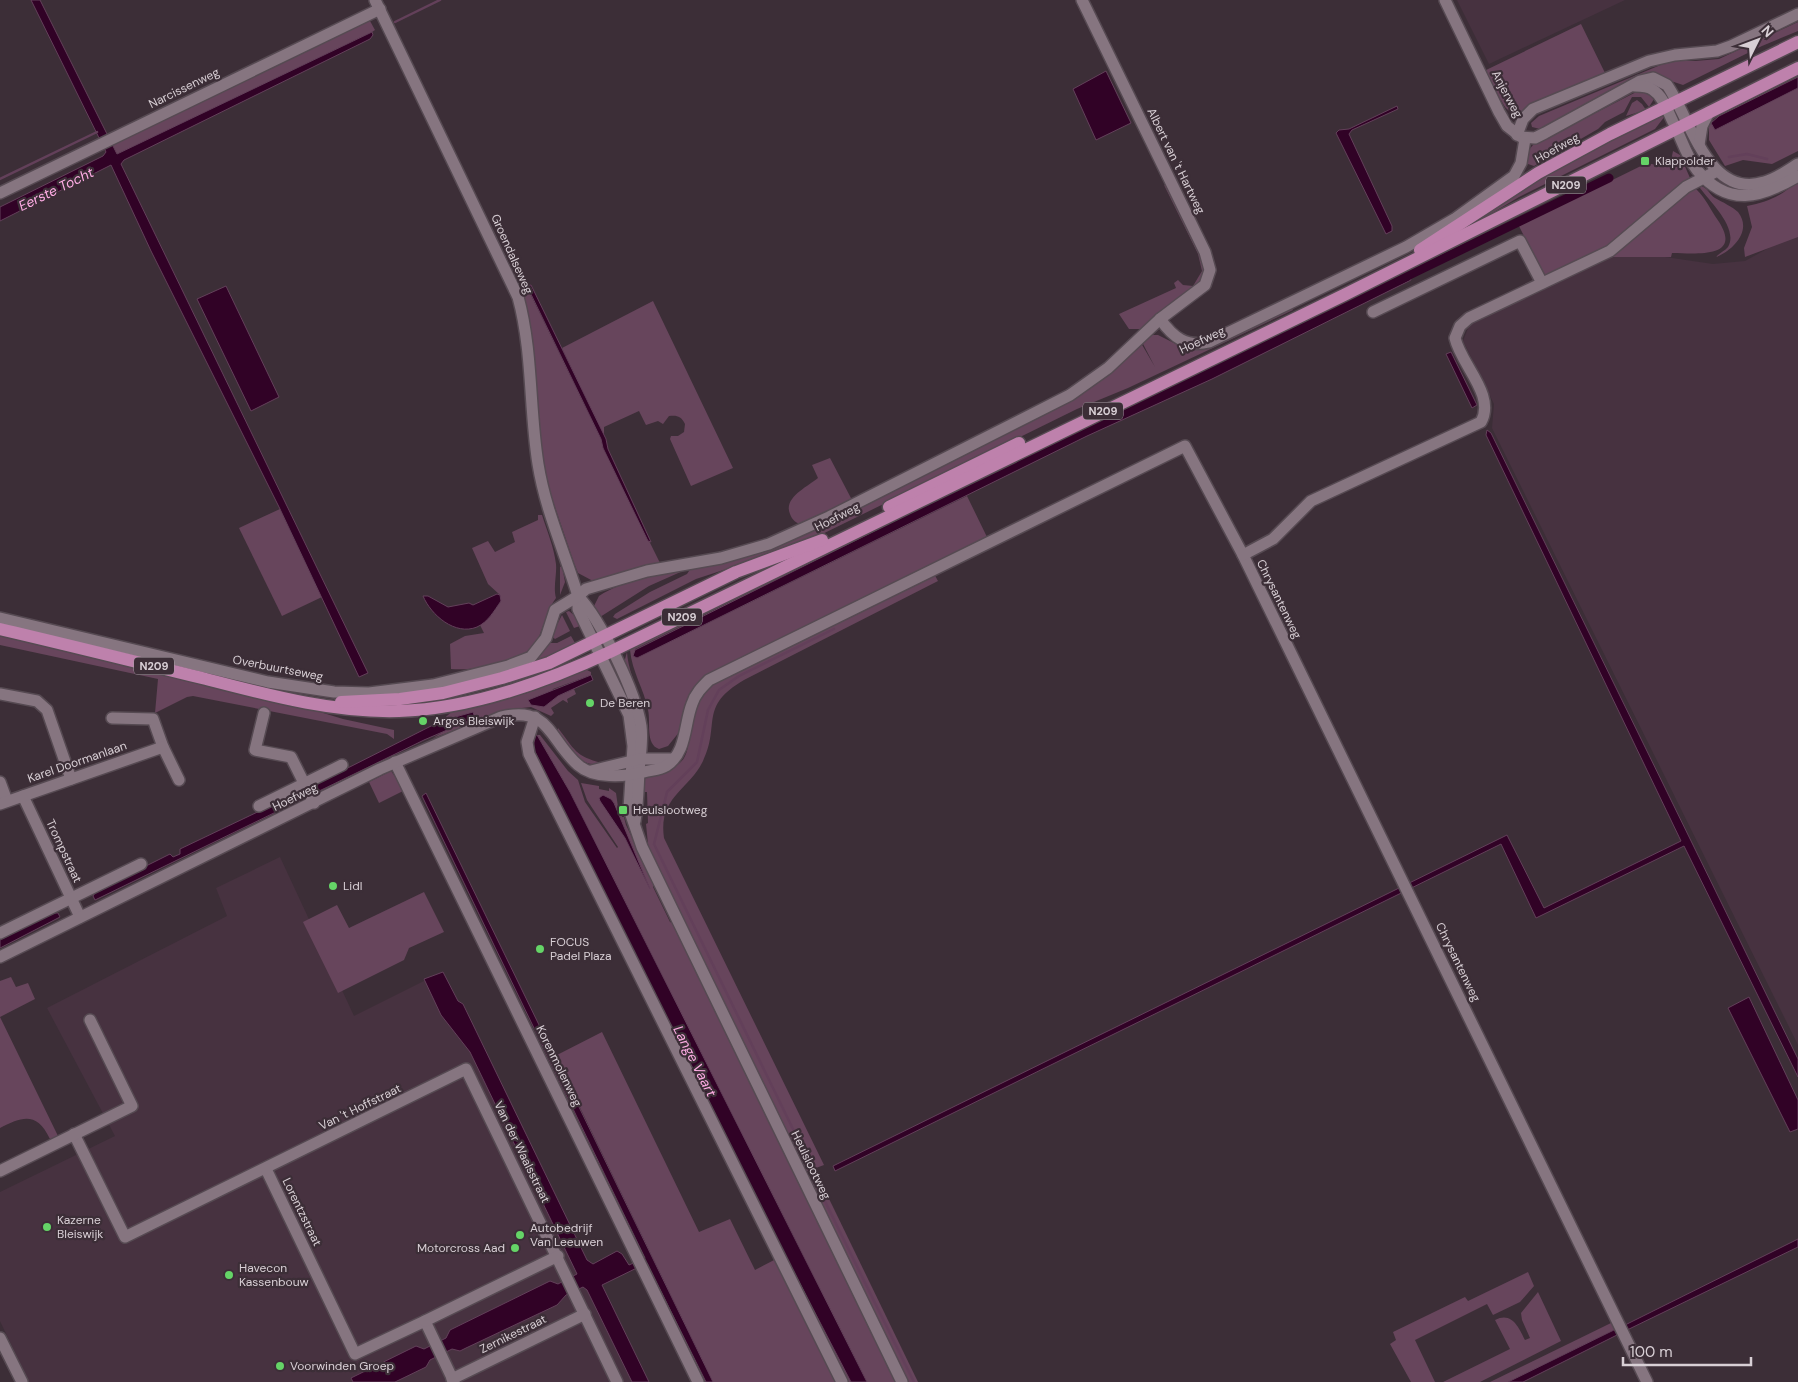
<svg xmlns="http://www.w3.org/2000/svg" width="1798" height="1382" font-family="'DM Sans',sans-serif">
  <rect width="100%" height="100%" fill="#3c2e37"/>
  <g fill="#473240">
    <path d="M 1457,0 L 1625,0 L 1489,64 Z"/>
    <path d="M 1798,232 L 1798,1045 L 1492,428 L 1494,404 L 1463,341 L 1470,323 L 1609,257 L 1645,254 L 1713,264 L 1745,261 Z"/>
    <path d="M 280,857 L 354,1016 L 442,972 L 643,1382 L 29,1382 L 0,1321 L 0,1192 L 115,1136 L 47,1008 L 227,916 L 216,888 Z"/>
  </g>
  <g fill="#67455c" fill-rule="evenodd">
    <path d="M 370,21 L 375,30 L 372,32 L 122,152 L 116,154 L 110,144 L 360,22 Z"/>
    <path d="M 1798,22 L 1798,31 L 1762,46 L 1683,85 L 1671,81 L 1657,73 L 1647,74 L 1540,129 L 1532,127 L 1531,123 L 1539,116 L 1670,61 L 1695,61 L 1719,59 Z"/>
    <path d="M 1581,24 L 1606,75 L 1531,105 L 1520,113 C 1509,114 1505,108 1501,100 L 1498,101 L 1484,71 Z"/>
    <path d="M 1798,88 L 1798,151 L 1772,164 L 1743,160 L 1725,166 L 1709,140 L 1709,124 L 1711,123 L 1715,130 Z"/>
    <path d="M 1642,89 L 1653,96 L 1654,99 L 1649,107 L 1641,97 L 1632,97 L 1624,112 L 1605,122 L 1598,129 L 1534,166 L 1525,163 L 1528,151 L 1533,145 Z"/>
    <path d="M 1637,100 L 1642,104 L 1646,110 L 1626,116 L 1632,103 Z"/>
    <path d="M 1657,115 L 1665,116 L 1655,129 L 1519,197 L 1442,243 L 1440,240 L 1571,160 Z"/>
    <path d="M 1673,151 L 1680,155 L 1690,178 L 1611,245 L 1545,278 L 1519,226 L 1647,163 L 1666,167 L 1671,161 Z"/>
    <path d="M 1798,180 L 1798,237 L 1745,257 L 1744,248 L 1752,227 L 1747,206 C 1768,202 1784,195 1798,180 Z"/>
    <path d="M 1164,185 L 1169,187 C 1179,207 1218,268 1197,286 C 1180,302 1158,312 1141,329 L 1129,329 L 1119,314 L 1176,288 L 1174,283 L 1178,280 L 1183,285 L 1193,286 L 1202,271 L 1198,254 Z"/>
    <path d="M 1701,186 C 1708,188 1709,194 1715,198 C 1722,202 1733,207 1738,212 C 1753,231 1732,251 1716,257 C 1719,253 1725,251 1728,247 C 1739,228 1710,202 1700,188 Z"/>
    <path d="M 1694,187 C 1703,195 1709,206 1715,216 C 1746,258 1701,254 1672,253 L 1671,257 L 1613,257 L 1611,254 Z"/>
    <path d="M 1406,268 L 1407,271 L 1395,278 L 979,479 L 635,649 L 637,658 L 967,496 L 987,537 L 724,667 L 686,705 L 680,731 L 668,746 L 659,749 C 645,744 651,722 648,710 C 644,689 632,672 630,650 L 633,646 Z"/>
    <path d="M 528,283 L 529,285 L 527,287 L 601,439 L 603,448 L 661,565 L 593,581 L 578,573 L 574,563 L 543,472 L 519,289 Z"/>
    <path d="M 653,301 L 733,468 L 691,486 L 670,439 L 671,436 L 678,436 L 684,432 L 685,424 C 681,416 677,415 669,416 L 663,424 L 658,421 L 646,425 L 639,411 L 604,427 L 604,436 L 562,348 Z"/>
    <path d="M 1291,306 L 1293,310 L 1128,388 L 1077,409 L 800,545 L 696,579 L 617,619 L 613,617 L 615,614 L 650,592 L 687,574 L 691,568 L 854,510 L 992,441 L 1028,422 L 1141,343 L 1155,367 L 1142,342 L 1151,335 L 1158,335 L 1186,349 L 1201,349 Z"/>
    <path d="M 830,458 L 852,500 L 802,525 C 796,523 792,520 790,514 C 783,498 807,487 818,478 L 812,465 Z"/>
    <path d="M 280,509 L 322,597 L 282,616 L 239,528 Z"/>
    <path d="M 538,515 L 542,515 C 547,531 554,547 556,564 C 557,575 553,587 556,598 C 546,611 544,627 537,641 C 525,664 474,671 451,669 L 450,644 L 465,636 L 484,633 L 480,625 L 489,618 L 501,601 L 500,595 L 488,584 L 472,548 L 488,541 L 495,552 L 515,542 L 512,532 L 538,520 Z"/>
    <path d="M 562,566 L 565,582 L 560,595 L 560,567 Z"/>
    <path d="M 685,570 L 649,586 L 600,617 L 593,608 L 599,596 C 624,580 656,574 685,570 Z"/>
    <path d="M 933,572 L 938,581 L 744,680 C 698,707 721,724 703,761 C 689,790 658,797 664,838 L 824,1165 L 805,1172 L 649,854 L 646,824 L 648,823 L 647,792 L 642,792 L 642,782 C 652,767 675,773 684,758 C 688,751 689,742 689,736 C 689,715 701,696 715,681 Z"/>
    <path d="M 569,611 L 576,617 L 580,626 L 574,628 L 566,612 Z"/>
    <path d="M 562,615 L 570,631 L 555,639 L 551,636 Z"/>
    <path d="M 0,636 L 73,652 L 266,701 L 310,709 L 343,719 L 394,730 L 394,739 L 387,734 L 193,696 L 187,697 L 155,713 L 158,679 L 0,645 Z"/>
    <path d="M 571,636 L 575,643 L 570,648 L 534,662 L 533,660 L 541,654 L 549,643 L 557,643 Z"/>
    <path d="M 627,652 C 629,684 653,711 647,744 L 624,663 Z"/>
    <path d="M 585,669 L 591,672 L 591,675 L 553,689 L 544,707 L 558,696 L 574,689 L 576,694 L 567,699 L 568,703 L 563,700 L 551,708 L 554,713 L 551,716 L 531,707 L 513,709 L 433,738 L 449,728 L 462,715 L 441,721 L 454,710 L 527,693 Z"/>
    <path d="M 558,728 C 575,750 575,756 602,763 C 581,770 569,746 558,732 Z"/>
    <path d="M 535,735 L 533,748 L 754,1195 L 851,1382 L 845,1382 L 531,753 L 530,742 Z"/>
    <path d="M 537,735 L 540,735 L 568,771 L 578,780 L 585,802 L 617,848 L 618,847 L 587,800 L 581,783 L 599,786 L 599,789 L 609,791 L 609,788 L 616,793 L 618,807 L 620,807 L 622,817 L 624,817 L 626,825 L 654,883 L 653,887 L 670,922 L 675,924 L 898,1382 L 867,1382 L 570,792 ZM 599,798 L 611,799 L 614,803 L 650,889 L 625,838 Z"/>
    <path d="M 391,771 L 396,778 L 399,777 L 405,790 L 379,803 L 369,782 Z"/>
    <path d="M 424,892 L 444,932 L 409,948 L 404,960 L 338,993 L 303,922 L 337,905 L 349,928 Z"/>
    <path d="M 11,977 L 16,987 L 28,983 L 35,999 L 0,1017 L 58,1136 L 50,1139 C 37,1112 23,1116 0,1128 L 0,981 Z"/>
    <path d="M 602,1032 L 699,1232 L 730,1219 L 755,1270 L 778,1258 L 840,1382 L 713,1382 L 555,1056 Z"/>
    <path d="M 817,1174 L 918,1382 L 907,1382 L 810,1182 Z"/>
    <path d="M 1528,1272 L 1534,1286 L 1520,1302 L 1493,1315 L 1487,1304 L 1415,1340 L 1435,1382 L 1411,1382 L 1390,1344 L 1396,1340 L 1393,1332 L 1465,1297 L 1468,1301 Z"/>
    <path d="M 1538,1292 L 1561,1341 L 1480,1382 L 1443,1382 L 1510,1349 L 1495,1320 C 1512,1311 1519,1328 1525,1340 L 1530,1338 L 1522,1320 L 1521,1313 Z"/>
    <path d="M 1611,1323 L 1618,1328 L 1508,1382 L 1490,1382 Z"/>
  </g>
  <g fill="#310226" stroke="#63405a">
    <path d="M 31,0 L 40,0 L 117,154 L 372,32 L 373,35 L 370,39 L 124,160 L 121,164 L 368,673 L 359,677 L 280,509 L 151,251 L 111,165 L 0,221 L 0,207 L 103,156 L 106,152 Z"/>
    <path d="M 1106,71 L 1131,123 L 1096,140 L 1073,89 Z"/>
    <path d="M 1798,77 L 1798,88 L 1715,130 L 1711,123 L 1719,116 Z"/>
    <path d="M 1397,106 L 1398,109 L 1352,130 L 1349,134 L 1392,226 L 1392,231 L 1386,234 L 1336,133 L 1339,130 L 1349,129 Z"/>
    <path d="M 1407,271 L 1411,280 L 1212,379 L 1087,436 L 637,658 L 633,656 L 635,650 L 979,479 Z"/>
    <path d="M 531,285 L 606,439 L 608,449 L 651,542 L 648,541 L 603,448 L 601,439 L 527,286 Z"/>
    <path d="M 226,286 L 279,397 L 251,411 L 197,299 Z"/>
    <path d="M 1451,352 L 1477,405 L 1472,408 L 1446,354 Z"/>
    <path d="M 1487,430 L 1491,433 L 1798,1059 L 1798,1077 L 1684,846 L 1536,918 L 1501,844 L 835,1171 L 833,1166 L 1507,835 L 1544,908 L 1681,841 L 1486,435 Z"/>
    <path d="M 497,594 L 500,595 L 501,601 C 494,611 488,622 477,627 C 455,636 431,615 423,596 L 428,596 L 448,607 L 469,603 L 473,605 Z"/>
    <path d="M 591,675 L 593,680 L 558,696 L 544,707 L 531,705 L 528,700 Z"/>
    <path d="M 473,712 L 475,718 L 424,740 L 95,900 L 93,896 L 96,891 L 170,854 L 173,857 L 180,854 L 180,849 L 312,786 L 441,721 Z"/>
    <path d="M 535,735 L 537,735 L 570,792 L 867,1382 L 851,1382 L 754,1195 L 533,748 Z"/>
    <path d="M 426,793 L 713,1382 L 706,1382 L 647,1263 L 602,1285 L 649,1382 L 632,1382 L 587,1290 L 583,1287 L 566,1295 L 557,1305 L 466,1348 L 460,1351 L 452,1349 L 430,1360 L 426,1367 L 395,1382 L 353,1382 L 351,1378 L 416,1346 L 424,1349 L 446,1338 L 450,1330 L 550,1281 L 558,1284 L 577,1274 L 470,1052 L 441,1015 L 424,979 L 443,972 L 458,1001 L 463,1004 L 587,1260 L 593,1264 L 617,1251 L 622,1254 L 629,1265 L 645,1258 L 422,796 Z"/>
    <path d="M 603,795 L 611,799 L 614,803 L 650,889 L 625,838 L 600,801 L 599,798 Z"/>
    <path d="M 52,913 L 58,913 L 60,917 L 0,948 L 0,940 Z"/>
    <path d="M 1749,997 L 1798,1100 L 1798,1129 L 1790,1132 L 1728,1008 Z"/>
    <path d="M 1798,1239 L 1798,1247 L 1625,1331 L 1623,1326 Z"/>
    <path d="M 1618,1328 L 1621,1333 L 1523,1382 L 1508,1382 Z"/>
  </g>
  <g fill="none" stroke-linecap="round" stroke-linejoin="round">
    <g stroke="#63405a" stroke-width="2.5">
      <path d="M 395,22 L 440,0"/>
      <path d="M 1729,157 L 1747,154 L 1767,159"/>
      <path d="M 0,179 L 97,132"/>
      <path d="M 811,1166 L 654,844 L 667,792 L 697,762 L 708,710 L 719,690 L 739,676 L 834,629"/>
      <path d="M 814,1179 L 914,1382"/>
    </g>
    <path stroke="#310226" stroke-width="9" d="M 1399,280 L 1609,178"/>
    <g stroke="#564a52" stroke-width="14">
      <g id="minor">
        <path d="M 375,0 L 518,297 C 533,352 529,408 538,464 C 545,509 565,553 578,596 L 578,609 L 629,715 L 633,746 L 629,809 L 642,847 L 902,1382"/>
        <path d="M 1445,0 L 1499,112 L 1507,126 L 1521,137 L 1535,138 L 1545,133 L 1640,81 L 1653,78 L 1667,85 C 1690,117 1708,200 1764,182 C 1776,179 1787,171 1798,164"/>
        <path d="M 1635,86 C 1641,86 1648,86 1653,90 C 1663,96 1668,112 1673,122 C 1681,137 1686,156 1697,170 C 1728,208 1761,198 1798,176"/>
        <path d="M 1517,135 L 1523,119 L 1533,109 L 1649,61 L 1675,55 L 1717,51 L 1731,46 L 1798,14"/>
        <path d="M 1699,145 L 1702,126 L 1709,112"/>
        <path d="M 0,193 L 380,9"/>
        <path d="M 1373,312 L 1520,241 L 1542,283"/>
        <path d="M 1160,319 C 1173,337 1186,348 1209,342 L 1406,247 L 1456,218 L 1514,176 L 1521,163 L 1525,139"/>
        <path d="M 1243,555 L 1647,1382"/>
        <path d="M 578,596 C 601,620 636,693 641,726 C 643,741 640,756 639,772 C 638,788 638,804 635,821"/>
        <path d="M 0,618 L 268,682 L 334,692 L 369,693 L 433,685 L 508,666 L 531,657 L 546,638 L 555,610 L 578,596 L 586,589 L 647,571 L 721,558 L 769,544 L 829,517 L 1070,395 L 1108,368 L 1160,319 L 1205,285 L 1210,270 L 1205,252 L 1082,0"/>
        <path d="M 0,694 L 37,701 L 47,710 L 71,779"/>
        <path d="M 264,713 L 255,750 L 291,757 L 314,803"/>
        <path d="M 535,717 L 527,742 L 529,754 L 842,1382"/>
        <path d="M 112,718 L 153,719 L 163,747 L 179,780"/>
        <path d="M 395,762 L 698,1382"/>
        <path d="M 591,771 L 640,759 L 673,759"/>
        <path d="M 0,782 L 7,801"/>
        <path d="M 23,796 L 80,917"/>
        <path d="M 0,804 L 163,747"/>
        <path d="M 259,806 L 342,765"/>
        <path d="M 0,933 L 141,864"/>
        <path d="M 0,957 L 380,769 L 501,717 C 550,705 549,740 578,765 C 594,779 624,777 644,772 C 651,770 660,770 666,766 C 687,753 684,724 692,704 C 695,694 702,687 709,680 L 1185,446 L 1243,555 L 1273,539 L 1311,501 L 1481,422 C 1496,395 1461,365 1455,338 L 1460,326 L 1469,318 L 1610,251 L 1686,187 L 1717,171"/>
        <path d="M 74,1134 L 125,1237 L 466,1069 L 617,1382"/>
        <path d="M 266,1169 L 355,1354 L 425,1321 L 454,1382"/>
        <path d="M 0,1171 L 132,1106 L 90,1020"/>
        <path d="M 425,1321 L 558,1256"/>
        <path d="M 0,1338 L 22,1382"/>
        <path d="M 452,1379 L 585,1314"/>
      </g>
    </g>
    <g stroke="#564a52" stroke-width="15">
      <g id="major">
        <path d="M 1420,250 L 1538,173 L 1610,134 L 1798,42"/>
        <path d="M 889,507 L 1019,443"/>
        <path d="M 0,629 C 69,645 137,662 206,679 C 268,695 334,713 399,711 C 470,709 548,681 612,651 L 1344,295 L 1798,68"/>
        <path d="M 341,702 L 400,699 L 443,693 L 502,678 L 549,663 L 736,572 L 822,540"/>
      </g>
    </g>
    <use href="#minor" stroke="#867580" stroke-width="11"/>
    <use href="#major" stroke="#be81ac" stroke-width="12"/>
  </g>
  <g fill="#65d467" stroke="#3c2e37" stroke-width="2">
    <rect x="1640" y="156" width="10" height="10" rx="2.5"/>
    <circle cx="590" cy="703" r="5"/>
    <circle cx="423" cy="721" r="5"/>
    <rect x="618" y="805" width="10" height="10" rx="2.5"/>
    <circle cx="333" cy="886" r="5"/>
    <circle cx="540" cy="949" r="5"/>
    <circle cx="47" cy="1227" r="5"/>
    <circle cx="520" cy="1235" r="5"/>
    <circle cx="515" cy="1248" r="5"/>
    <circle cx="229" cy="1275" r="5"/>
    <circle cx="280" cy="1366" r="5"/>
  </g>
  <g text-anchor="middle" stroke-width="4.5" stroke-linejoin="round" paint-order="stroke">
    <g fill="#3c2e37" stroke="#a99fa6" stroke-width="1">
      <rect x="1546" y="176.5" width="40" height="17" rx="4"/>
      <rect x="1083" y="402.5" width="40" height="17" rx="4"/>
      <rect x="662" y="608.5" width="40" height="17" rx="4"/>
      <rect x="134" y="657.5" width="40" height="17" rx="4"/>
    </g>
    <g font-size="11" font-weight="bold" fill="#d8cfd5">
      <text x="1566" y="189">N209</text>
      <text x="1103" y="415">N209</text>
      <text x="682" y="621">N209</text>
      <text x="154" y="670">N209</text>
    </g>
    <g font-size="12" fill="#d8cfd5" stroke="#3c2e37">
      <text transform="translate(184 88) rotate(-26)" y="4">Narcissenweg</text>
      <text transform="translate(1507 94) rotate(62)" y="4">Anjerweg</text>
      <text transform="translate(1557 148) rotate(-29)" y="4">Hoefweg</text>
      <text transform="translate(1176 161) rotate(64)" y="4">Albert van 't Hartweg</text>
      <text transform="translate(512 254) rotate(66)" y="4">Groendalseweg</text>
      <text transform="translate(1202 340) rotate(-25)" y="4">Hoefweg</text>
      <text transform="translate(837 517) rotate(-27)" y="4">Hoefweg</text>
      <text transform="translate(1279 599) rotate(64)" y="4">Chrysantenweg</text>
      <text transform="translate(278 668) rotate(11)" y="4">Overbuurtseweg</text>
      <text transform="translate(77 762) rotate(-19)" y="4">Karel Doormanlaan</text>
      <text transform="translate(295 797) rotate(-26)" y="4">Hoefweg</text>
      <text transform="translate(64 851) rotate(65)" y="4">Trompstraat</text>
      <text transform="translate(1458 962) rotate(64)" y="4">Chrysantenweg</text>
      <text transform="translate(559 1066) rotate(64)" y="4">Korenmolenweg</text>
      <text transform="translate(360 1107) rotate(-26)" y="4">Van 't Hoffstraat</text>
      <text transform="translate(522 1152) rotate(64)" y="4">Van der Waalsstraat</text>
      <text transform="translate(811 1165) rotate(64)" y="4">Heulslootweg</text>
      <text transform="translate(302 1212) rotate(64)" y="4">Lorentzstraat</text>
      <text transform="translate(513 1334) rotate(-26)" y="4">Zernikestraat</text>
    </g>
    <g font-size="12" fill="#d8cfd5" stroke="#3c2e37" text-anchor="start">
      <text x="1655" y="165">Klappolder</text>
      <text x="600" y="707">De Beren</text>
      <text x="433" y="725">Argos Bleiswijk</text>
      <text x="633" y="814">Heulslootweg</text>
      <text x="343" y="890">Lidl</text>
      <text x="550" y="946">FOCUS<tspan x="550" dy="14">Padel Plaza</tspan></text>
      <text x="57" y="1224">Kazerne<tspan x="57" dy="14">Bleiswijk</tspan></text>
      <text x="530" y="1232">Autobedrijf<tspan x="530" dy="14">Van Leeuwen</tspan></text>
      <text x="505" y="1252" text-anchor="end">Motorcross Aad</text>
      <text x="239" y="1272">Havecon<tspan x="239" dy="14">Kassenbouw</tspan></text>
      <text x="290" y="1370">Voorwinden Groep</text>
    </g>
    <g font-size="14" font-style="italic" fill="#feace4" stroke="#3c2e37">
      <text transform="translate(56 189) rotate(-26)" y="5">Eerste Tocht</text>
      <text transform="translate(695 1061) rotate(63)" y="5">Lange Vaart</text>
    </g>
  </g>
  <g transform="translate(1758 40) rotate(48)" stroke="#3c2e37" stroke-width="4" paint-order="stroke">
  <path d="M0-4L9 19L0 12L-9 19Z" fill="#d8cfd5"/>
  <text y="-8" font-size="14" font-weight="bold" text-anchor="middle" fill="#d8cfd5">N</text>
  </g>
  <path d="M1623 1357v8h128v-8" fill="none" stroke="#d8cfd5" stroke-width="2.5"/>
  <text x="1630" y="1357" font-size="15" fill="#d8cfd5" stroke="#3c2e37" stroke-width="4" paint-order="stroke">100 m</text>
</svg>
